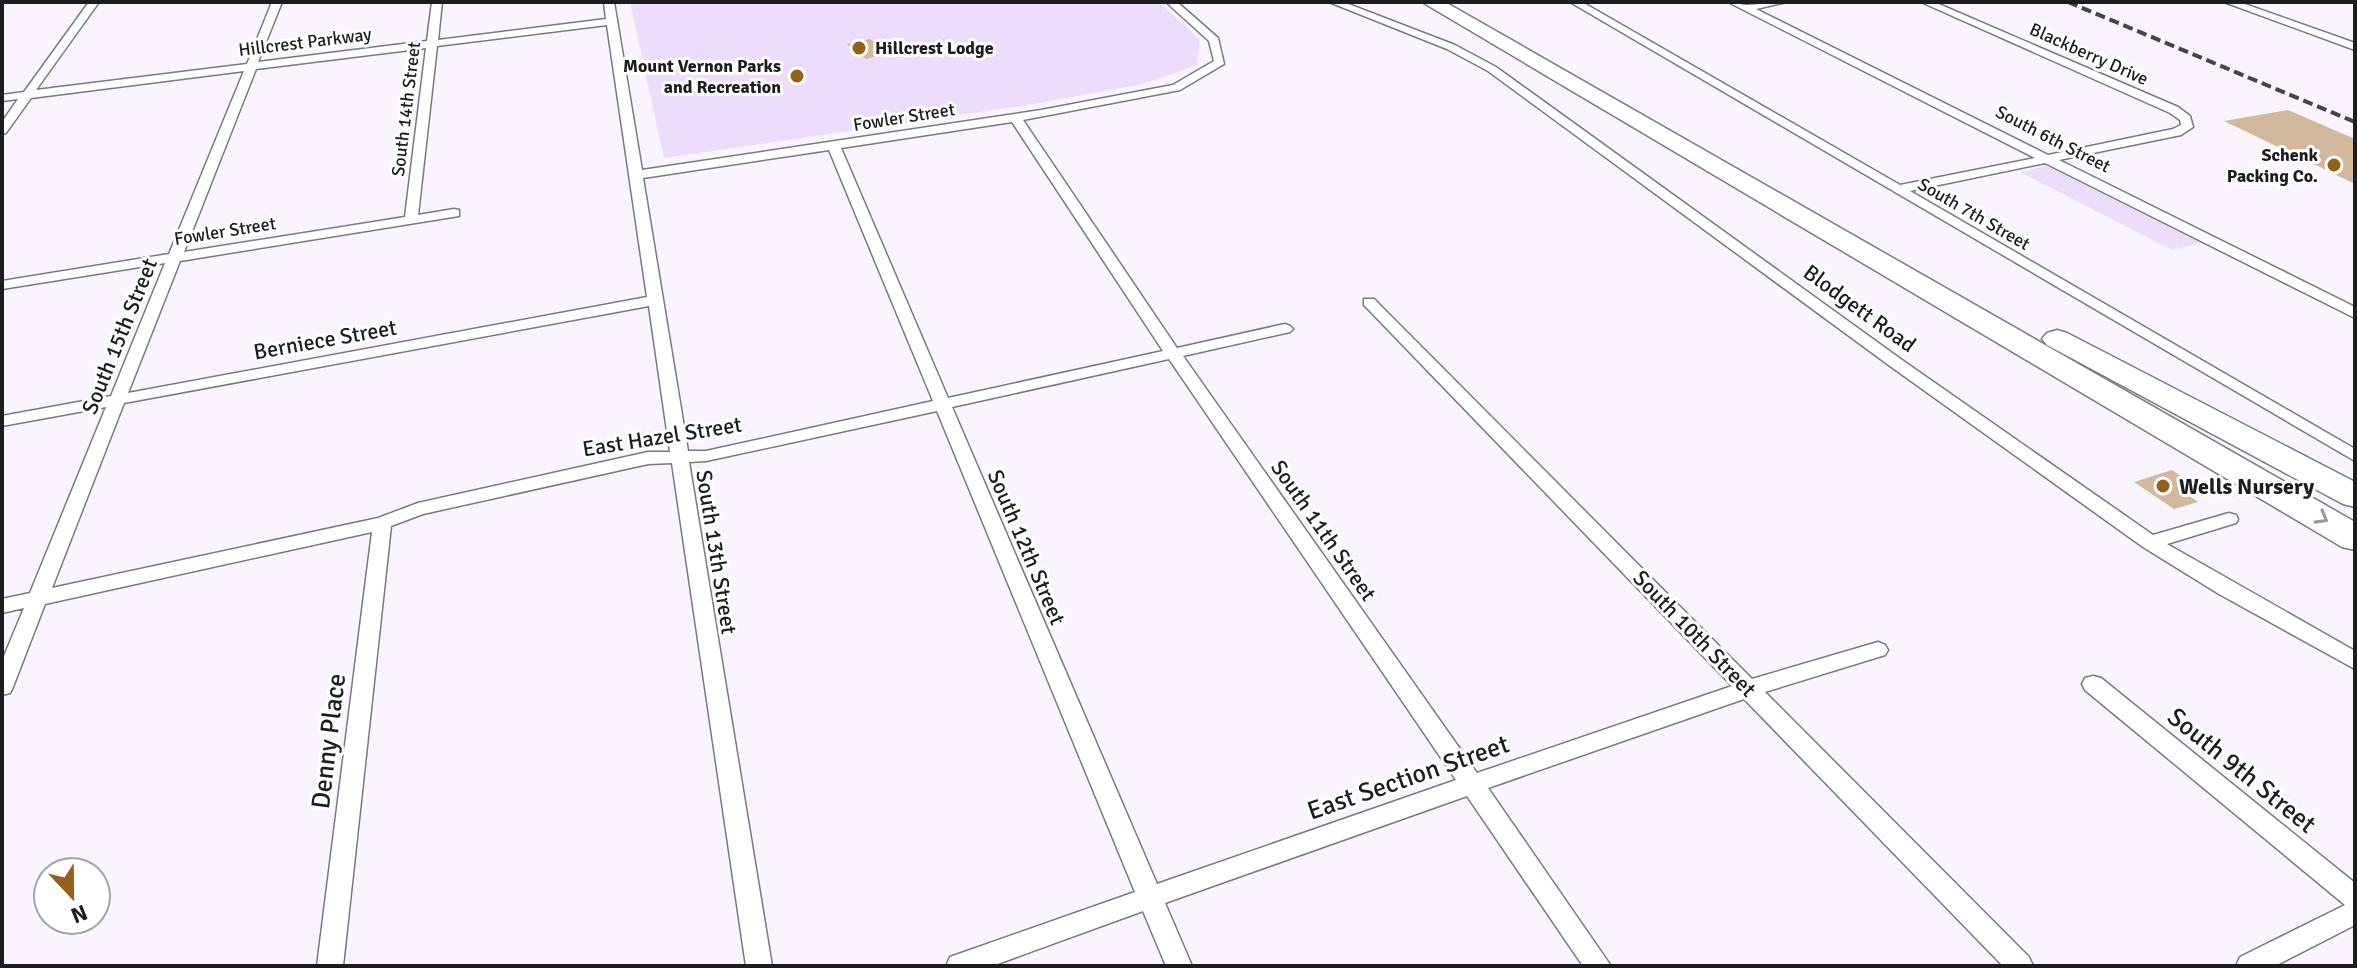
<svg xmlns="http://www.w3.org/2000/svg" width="2357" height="968" font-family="Signika,sans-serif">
  <rect width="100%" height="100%" fill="#f9f4fe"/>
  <g fill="#ebddfb">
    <path d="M 630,2 L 1159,2 L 1200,40 L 1197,65 L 1143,84 L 1022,106 L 664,158 Z"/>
    <path d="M 2047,166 L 2201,243 L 2172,250 L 2020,172 Z"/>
  </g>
  <g fill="#d2b89d">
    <path d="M 870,39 L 889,53 L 866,59 L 847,44 Z"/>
    <path d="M 2288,110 L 2355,139 L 2355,184 L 2224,121 Z"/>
    <path d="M 2172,470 L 2192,484 L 2178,488 L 2198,502 L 2174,509 L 2134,482 Z"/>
  </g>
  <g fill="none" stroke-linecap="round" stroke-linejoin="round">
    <g stroke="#7c7881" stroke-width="3">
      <g id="minor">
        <path d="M 89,2 L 99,2 L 36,90 L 247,64 L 272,2 L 282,2 L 258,62 L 427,41 L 432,2 L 442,2 L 438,40 L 606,19 L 604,2 L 614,2 L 642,170 L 1041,110 L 1173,85 L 1214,61 L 1209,41 L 1166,2 L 1177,2 L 1218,38 L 1224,64 L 1180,90 L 1023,120 L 1177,348 L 1285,324 L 1290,326 L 1293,329 L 1290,332 L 1183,356 L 1477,773 L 1732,686 L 1364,305 L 1364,299 L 1374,299 L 1752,679 L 1878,642 L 1885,645 L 1888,650 L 1885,655 L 1765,692 L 2029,957 L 2033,966 L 2003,966 L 1744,699 L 1488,788 L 1611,966 L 1583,966 L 1467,796 L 1165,903 L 1192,966 L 1166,966 L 1143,911 L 992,966 L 946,966 L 950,957 L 1135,892 L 937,411 L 706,461 L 689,462 L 772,966 L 746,966 L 672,463 L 648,464 L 423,514 L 391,526 L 343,966 L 317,966 L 372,532 L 45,604 L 13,687 L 10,693 L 2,695 L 2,661 L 24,608 L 2,613 L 2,599 L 30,593 L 106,407 L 2,426 L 2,416 L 111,396 L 165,263 L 2,289 L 2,281 L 169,254 L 244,71 L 31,98 L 6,133 L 2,134 L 2,122 L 18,99 L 2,101 L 2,95 L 24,92 ZM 607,25 L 647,297 L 128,393 L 180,261 L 459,216 L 459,210 L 454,209 L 418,215 L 437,46 ZM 426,48 L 405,217 L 184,252 L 256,69 ZM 1012,122 L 1163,351 L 948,398 L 841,148 ZM 829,150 L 933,401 L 706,451 L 688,451 L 643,178 ZM 649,306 L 670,452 L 648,452 L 418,503 L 378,518 L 52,588 L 124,403 ZM 1169,359 L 1456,780 L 1157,884 L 952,407 Z"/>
        <path d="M 1329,2 L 1343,2 L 1455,45 L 1496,67 L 1902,360 L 2153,535 L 2229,513 L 2236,515 L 2238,519 L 2236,523 L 2167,544 L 2355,651 L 2355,669 L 2219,594 L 2143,547 L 1890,366 L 1488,71 L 1447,49 Z"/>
        <path d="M 1570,2 L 1582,2 L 1900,185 L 2035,158 L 1728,2 L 1746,5 L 1787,2 L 1756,9 L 2048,155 L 2173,129 L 2181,125 L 2180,120 L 2170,113 L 1921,2 L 1934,2 L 2178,107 L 2190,116 L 2193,127 L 2181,135 L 2059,160 L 2355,307 L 2355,318 L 2045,163 L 1910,191 L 2355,449 L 2355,461 Z"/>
        <path d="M 2224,2 L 2239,2 L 2355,43 L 2355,50 Z"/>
        <path d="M 2093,676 L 2101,678 L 2355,883 L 2355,925 L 2275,966 L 2236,966 L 2240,957 L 2345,905 L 2085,690 L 2082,684 L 2085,678 Z"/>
      </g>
    </g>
    <g stroke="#7c7881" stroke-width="3">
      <g id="motorway">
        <path d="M 1422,2 L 1445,2 L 2355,522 L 2355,550 L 2342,547 Z"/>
        <path d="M 2057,330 L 2067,333 L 2355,482 L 2355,507 L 2343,504 L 2047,345 L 2042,339 L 2047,333 Z"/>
      </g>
    </g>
    <use href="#minor" fill="#fff" fill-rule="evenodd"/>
    <use href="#motorway" fill="#fff" fill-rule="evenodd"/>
    <path stroke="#454448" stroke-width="4" stroke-dasharray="10 5" stroke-linecap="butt" d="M 2068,2 L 2355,122"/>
  </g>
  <defs><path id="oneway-chevron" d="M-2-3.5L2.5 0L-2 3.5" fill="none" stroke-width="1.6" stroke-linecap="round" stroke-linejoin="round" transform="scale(2)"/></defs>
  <use stroke="#99999a" href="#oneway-chevron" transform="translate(2322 518) rotate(30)"/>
  <g fill="#97601a" stroke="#fff" stroke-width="3">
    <circle cx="859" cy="48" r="8"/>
    <circle cx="797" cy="76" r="8"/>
    <circle cx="2334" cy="165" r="8"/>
    <circle cx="2163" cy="486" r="8"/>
  </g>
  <g text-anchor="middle" stroke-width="6" stroke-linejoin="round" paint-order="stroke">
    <g font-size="18" fill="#1d1c1f" stroke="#fff">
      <text transform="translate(305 42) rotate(-7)" y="6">Hillcrest Parkway</text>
      <text transform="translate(2089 54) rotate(24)" y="6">Blackberry Drive</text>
      <text transform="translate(406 109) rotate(-83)" y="6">South 14th Street</text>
      <text transform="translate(904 117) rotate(-9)" y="6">Fowler Street</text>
      <text transform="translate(2053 139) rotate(27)" y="6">South 6th Street</text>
      <text transform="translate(1974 214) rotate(30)" y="6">South 7th Street</text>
      <text transform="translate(225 231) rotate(-9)" y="6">Fowler Street</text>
    </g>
    <g font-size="18" font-weight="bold" fill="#1d1c1f" stroke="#fff" text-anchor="end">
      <text x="875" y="54" text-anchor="start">Hillcrest Lodge</text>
      <text x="781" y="72">Mount Vernon Parks<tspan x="781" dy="21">and Recreation</tspan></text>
      <text x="2318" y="161">Schenk<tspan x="2318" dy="21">Packing Co.</tspan></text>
    </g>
    <g font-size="22" fill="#1d1c1f" stroke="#fff">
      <text transform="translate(1860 308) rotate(36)" y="8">Blodgett Road</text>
      <text transform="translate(119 336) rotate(-68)" y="8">South 15th Street</text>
      <text transform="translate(325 339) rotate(-10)" y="8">Berniece Street</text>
      <text transform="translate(662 436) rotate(-9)" y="8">East Hazel Street</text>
      <text transform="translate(1324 530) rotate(55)" y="8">South 11th Street</text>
      <text transform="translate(1027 547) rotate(67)" y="8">South 12th Street</text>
      <text transform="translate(717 552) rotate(81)" y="8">South 13th Street</text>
      <text transform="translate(1695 633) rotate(46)" y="8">South 10th Street</text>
    </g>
    <g font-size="22" font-weight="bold" fill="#1d1c1f" stroke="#fff" text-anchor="start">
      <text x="2179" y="494">Wells Nursery</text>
    </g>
    <g font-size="26" fill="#1d1c1f" stroke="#fff">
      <text transform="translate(328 741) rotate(-83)" y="9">Denny Place</text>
      <text transform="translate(2242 770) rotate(39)" y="9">South 9th Street</text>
      <text transform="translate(1408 777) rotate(-19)" y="9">East Section Street</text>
    </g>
  </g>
  <rect width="2357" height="968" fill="none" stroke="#1d1c1f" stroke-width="8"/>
  <g transform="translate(72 896) rotate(158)"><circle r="38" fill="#ffffff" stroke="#a5a4a5" stroke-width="2"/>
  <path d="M0-6L14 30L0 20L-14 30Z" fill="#97601a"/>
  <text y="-12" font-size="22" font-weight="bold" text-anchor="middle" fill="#1d1c1f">N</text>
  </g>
</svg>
